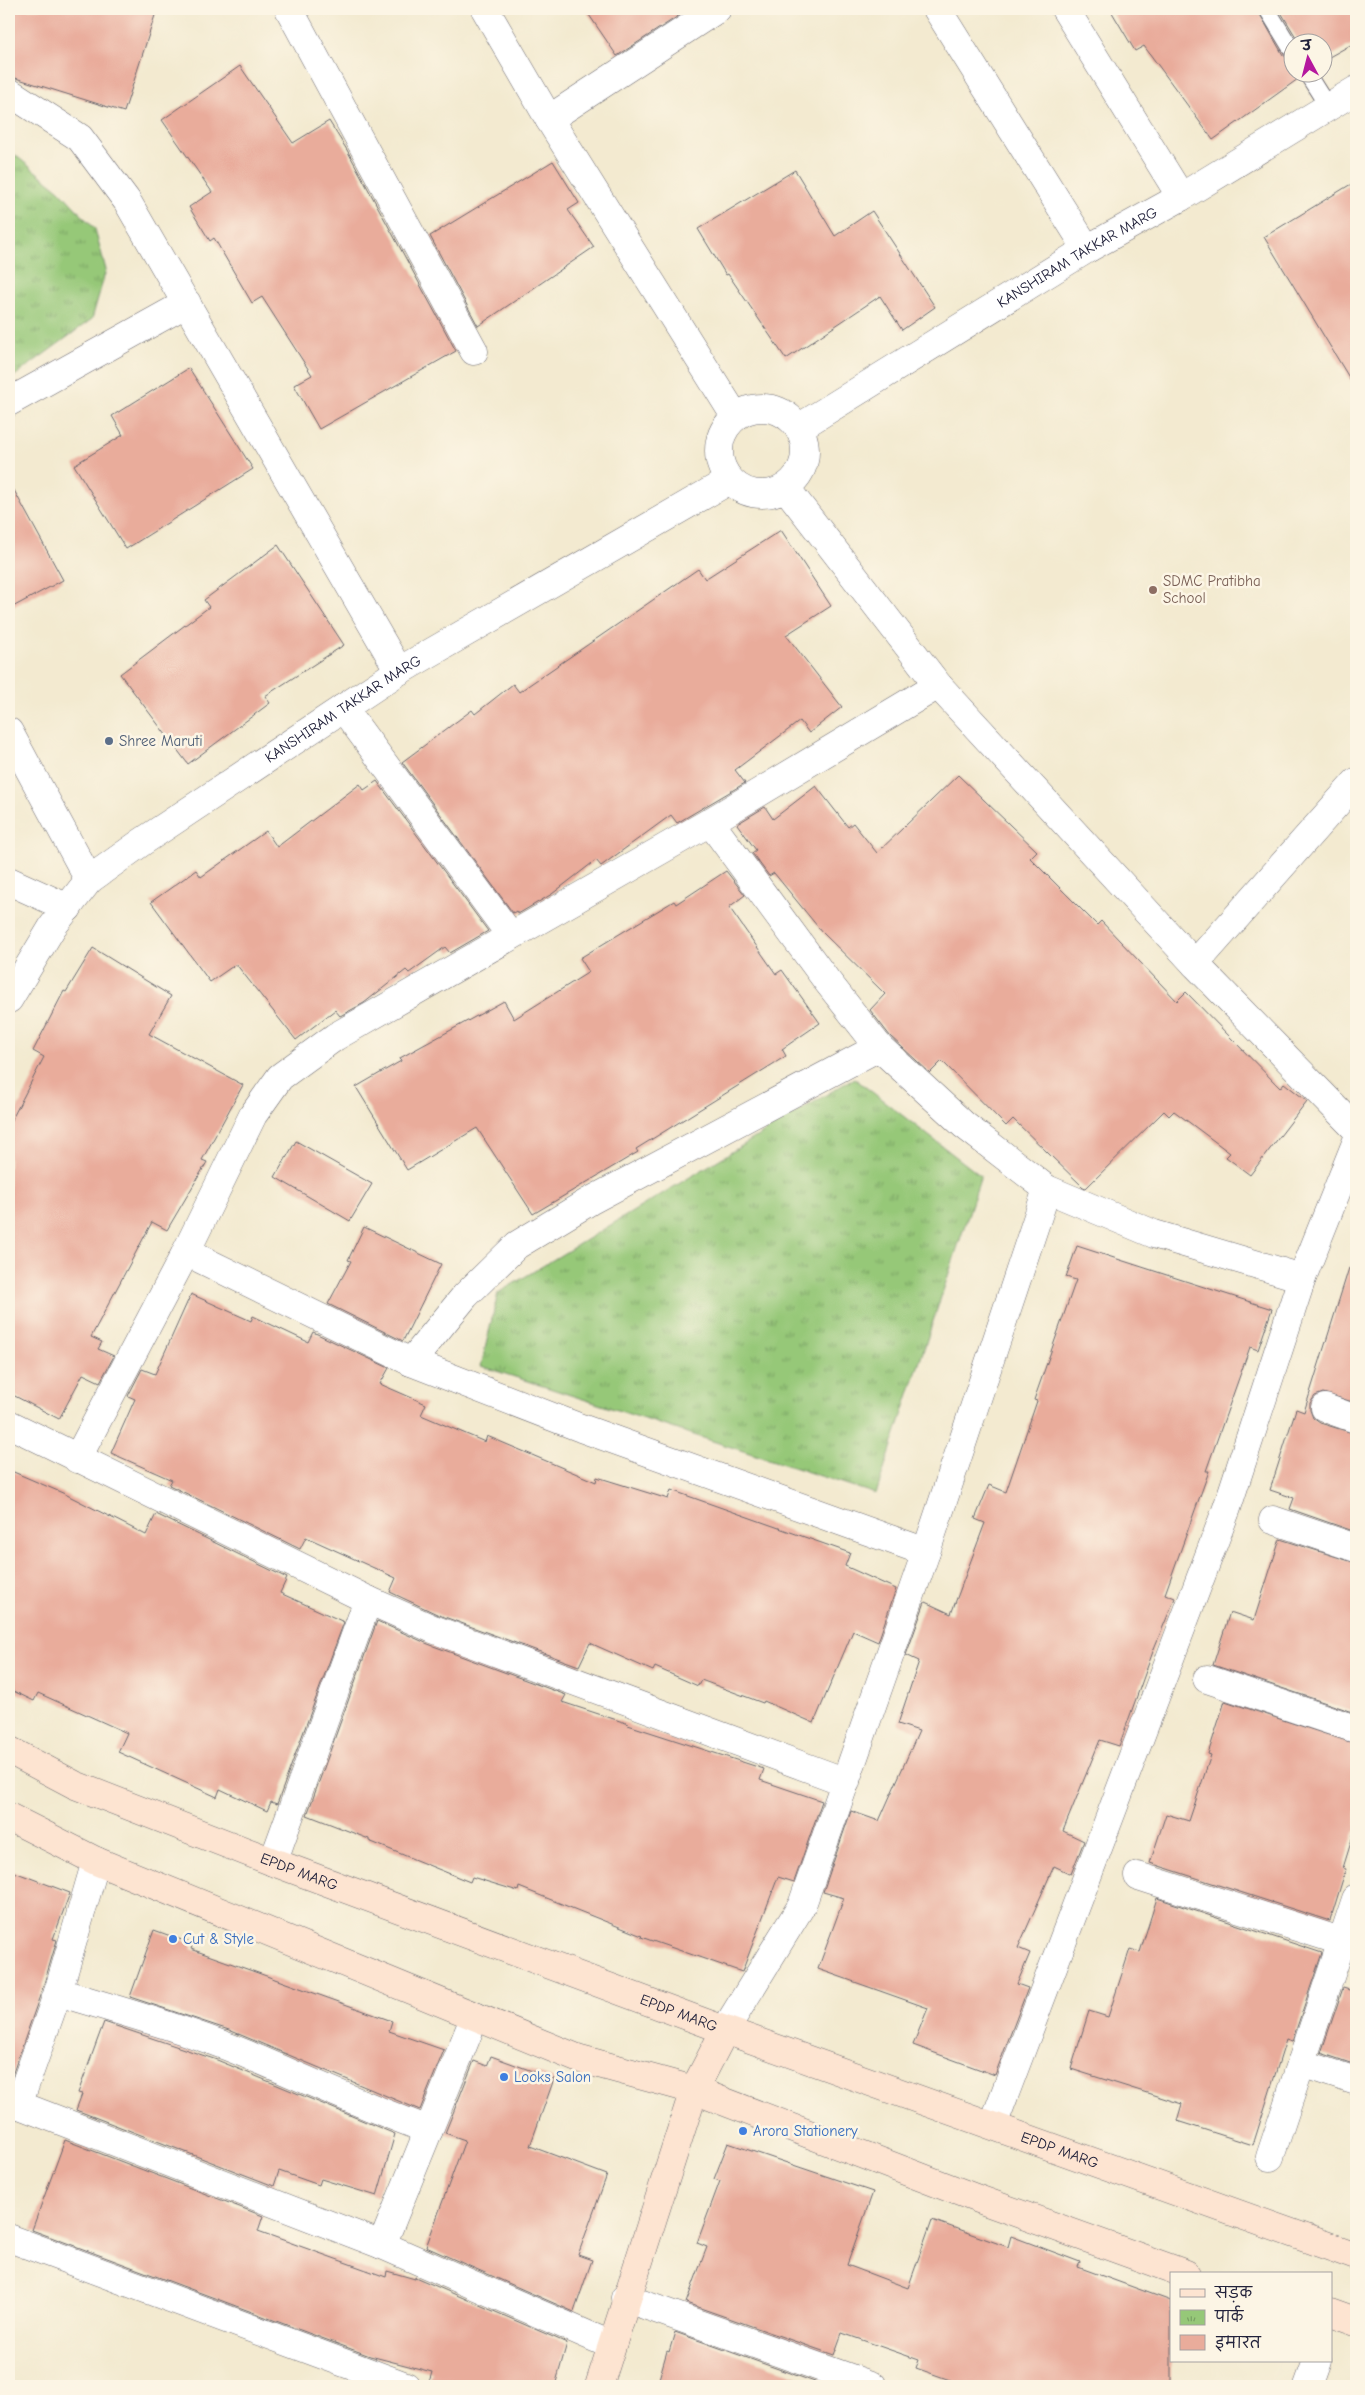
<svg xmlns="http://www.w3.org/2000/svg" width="1365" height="2395" font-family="'Comic Neue','Playpen Sans Deva',sans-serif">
  <defs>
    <pattern id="park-tufts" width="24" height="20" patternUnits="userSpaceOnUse" patternTransform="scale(1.25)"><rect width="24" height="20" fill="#96c878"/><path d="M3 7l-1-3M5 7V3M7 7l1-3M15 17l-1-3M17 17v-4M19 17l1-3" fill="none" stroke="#7aa264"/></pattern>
  </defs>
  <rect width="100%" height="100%" fill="#fcf5e5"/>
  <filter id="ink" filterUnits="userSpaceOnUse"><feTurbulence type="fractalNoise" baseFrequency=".02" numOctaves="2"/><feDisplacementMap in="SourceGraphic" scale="10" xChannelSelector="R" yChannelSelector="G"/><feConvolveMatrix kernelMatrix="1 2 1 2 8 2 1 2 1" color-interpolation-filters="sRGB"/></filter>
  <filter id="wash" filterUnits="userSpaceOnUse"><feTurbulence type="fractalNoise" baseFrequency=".0096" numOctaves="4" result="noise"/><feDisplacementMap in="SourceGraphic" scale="20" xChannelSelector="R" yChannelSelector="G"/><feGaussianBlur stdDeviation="1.12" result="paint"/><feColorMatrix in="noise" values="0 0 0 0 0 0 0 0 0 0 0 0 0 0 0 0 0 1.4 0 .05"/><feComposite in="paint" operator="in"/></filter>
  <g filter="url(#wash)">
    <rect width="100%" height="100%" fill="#f3ead0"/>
    <g fill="url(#park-tufts)" stroke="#5c755a">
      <path d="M 9,153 L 15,155 L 59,190 L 95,229 L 106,270 L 92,319 L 9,380 Z"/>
      <path d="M 854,1078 L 981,1176 L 876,1494 L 481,1366 L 498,1293 Z"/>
    </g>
    <g id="blocks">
      <g fill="#e9ac9b">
        <path d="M 9,9 L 157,9 L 124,112 L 9,76 Z"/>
        <path d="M 585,9 L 689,9 L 617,56 Z"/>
        <path d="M 1110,9 L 1257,9 L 1283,55 L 1292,60 L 1292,72 L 1296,72 L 1298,79 L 1213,140 L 1144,46 L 1135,51 Z"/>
        <path d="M 1279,9 L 1356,9 L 1356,42 L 1322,61 L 1322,42 L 1299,42 Z"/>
        <path d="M 240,66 L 293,143 L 329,121 L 347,150 L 456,351 L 319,429 L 294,385 L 312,375 L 262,297 L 252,303 L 214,238 L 210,241 L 189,207 L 212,192 L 162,120 Z"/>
        <path d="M 553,161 L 579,203 L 568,210 L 594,247 L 478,326 L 430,236 Z"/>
        <path d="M 795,170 L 835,236 L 872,211 L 935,307 L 902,330 L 880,296 L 786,359 L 728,274 L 726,275 L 698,229 Z"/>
        <path d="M 1356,181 L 1356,389 L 1264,237 Z"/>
        <path d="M 189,368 L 253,469 L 126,549 L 74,465 L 123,435 L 112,416 Z"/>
        <path d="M 9,481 L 63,580 L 9,609 Z"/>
        <path d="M 781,530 L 831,606 L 786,635 L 842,707 L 809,733 L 800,721 L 735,770 L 745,783 L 677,823 L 671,815 L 601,866 L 596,860 L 552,894 L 518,914 L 516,911 L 513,913 L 402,762 L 472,710 L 475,714 L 513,684 L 519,692 L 698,569 L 705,579 Z"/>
        <path d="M 278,545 L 344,645 L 265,696 L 270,703 L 188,764 L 120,674 L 209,607 L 204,600 Z"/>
        <path d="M 958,775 L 1037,851 L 1030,858 L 1097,925 L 1101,921 L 1177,1001 L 1186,992 L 1280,1088 L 1284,1083 L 1307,1101 L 1250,1175 L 1226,1157 L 1230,1153 L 1174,1111 L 1169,1116 L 1164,1111 L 1086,1188 L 1083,1187 L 1013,1119 L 1006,1126 L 942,1061 L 930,1073 L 890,1036 L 870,1010 L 885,994 L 822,932 L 774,873 L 769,876 L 752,853 L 756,850 L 737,824 L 765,807 L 773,819 L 816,786 L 848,827 L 853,823 L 877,853 Z"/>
        <path d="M 377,781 L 488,931 L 450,953 L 445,947 L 409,973 L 406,970 L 364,1003 L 340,1016 L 335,1010 L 296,1040 L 236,964 L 210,982 L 151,902 L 196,870 L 201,877 L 266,831 L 277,847 L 360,784 L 364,790 Z"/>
        <path d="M 726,871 L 745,895 L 729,907 L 776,974 L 782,970 L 820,1023 L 782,1049 L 786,1056 L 636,1149 L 638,1152 L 533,1214 L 477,1128 L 407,1170 L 356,1087 L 401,1061 L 400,1058 L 504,1001 L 514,1019 L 589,972 L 580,958 L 674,901 L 676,904 Z"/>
        <path d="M 93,948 L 171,996 L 149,1034 L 243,1085 L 202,1160 L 207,1162 L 167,1230 L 152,1222 L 91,1337 L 102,1342 L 98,1349 L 114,1356 L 100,1382 L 83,1374 L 59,1419 L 9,1393 L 9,1125 L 44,1057 L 33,1051 L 64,991 L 66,992 Z"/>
        <path d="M 296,1141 L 372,1184 L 350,1221 L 275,1177 Z"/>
        <path d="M 364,1227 L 441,1264 L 403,1341 L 328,1304 L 351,1261 L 348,1260 Z"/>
        <path d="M 1077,1246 L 1272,1309 L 1258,1350 L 1250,1347 L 1206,1471 L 1209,1471 L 1165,1594 L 1175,1598 L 1155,1646 L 1119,1746 L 1100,1740 L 1063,1831 L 1084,1841 L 1071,1874 L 1054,1866 L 1018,1948 L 1030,1953 L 1017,1984 L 1028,1988 L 995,2075 L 913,2045 L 928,2008 L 818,1969 L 844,1898 L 823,1892 L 851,1811 L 879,1821 L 919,1731 L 898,1724 L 919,1661 L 906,1655 L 925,1602 L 951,1614 L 985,1523 L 975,1519 L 989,1485 L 1006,1492 L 1037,1401 L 1034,1400 L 1076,1280 L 1066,1277 Z"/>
        <path d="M 1349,1268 L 1356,1269 L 1356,1403 L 1323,1393 L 1315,1396 L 1310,1403 L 1310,1410 L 1313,1418 L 1320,1423 L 1356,1434 L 1356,1532 L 1290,1509 L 1294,1498 L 1270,1490 L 1296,1409 L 1304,1412 Z"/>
        <path d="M 191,1294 L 251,1321 L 253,1316 L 308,1342 L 313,1332 L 389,1368 L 380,1384 L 426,1404 L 421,1415 L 485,1442 L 487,1436 L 596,1482 L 597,1477 L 668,1499 L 671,1490 L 850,1553 L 845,1566 L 896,1589 L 878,1642 L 853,1631 L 814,1723 L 764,1701 L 763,1703 L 701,1680 L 698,1686 L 655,1667 L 653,1671 L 590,1643 L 579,1666 L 439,1615 L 390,1592 L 396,1578 L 306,1537 L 300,1549 L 169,1485 L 172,1480 L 111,1453 L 135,1399 L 128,1396 L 142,1369 L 155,1374 Z"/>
        <path d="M 9,1470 L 65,1494 L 146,1535 L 156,1514 L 287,1578 L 280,1593 L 344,1622 L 277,1804 L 271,1802 L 267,1811 L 220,1789 L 217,1797 L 118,1752 L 127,1733 L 38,1693 L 34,1701 L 9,1689 Z"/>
        <path d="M 1280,1539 L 1356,1563 L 1356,1713 L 1213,1665 L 1230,1612 L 1254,1620 Z"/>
        <path d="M 377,1621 L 428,1644 L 566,1695 L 562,1702 L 629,1724 L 628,1725 L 764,1769 L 760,1780 L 822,1801 L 794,1882 L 778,1877 L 742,1972 L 641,1937 L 642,1936 L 519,1887 L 518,1891 L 472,1877 L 470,1882 L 369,1841 L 369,1839 L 307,1815 Z"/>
        <path d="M 1225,1701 L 1356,1744 L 1356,1826 L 1343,1868 L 1346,1869 L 1330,1921 L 1150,1863 L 1166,1814 L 1189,1821 L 1211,1755 L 1208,1754 Z"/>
        <path d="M 9,1870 L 70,1893 L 53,1939 L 57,1940 L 43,1987 L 9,2084 Z"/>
        <path d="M 1157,1898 L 1322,1953 L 1292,2042 L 1286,2040 L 1253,2145 L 1177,2121 L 1182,2104 L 1071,2069 L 1089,2011 L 1108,2017 L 1130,1949 L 1140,1952 Z"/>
        <path d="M 154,1930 L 193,1944 L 191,1949 L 392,2021 L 389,2031 L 444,2050 L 420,2110 L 229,2030 L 130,1997 Z"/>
        <path d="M 1343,1988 L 1356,1992 L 1356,2065 L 1321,2053 Z"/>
        <path d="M 104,2022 L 217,2060 L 395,2134 L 377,2196 L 321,2179 L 319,2185 L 279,2171 L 274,2186 L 76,2110 L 82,2094 L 78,2093 Z"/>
        <path d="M 491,2056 L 554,2079 L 530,2146 L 607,2175 L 578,2255 L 592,2260 L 574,2312 L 426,2247 L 465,2140 L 445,2133 L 474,2061 L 487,2066 Z"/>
        <path d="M 65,2140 L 263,2216 L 258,2231 L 386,2277 L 387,2271 L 415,2279 L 415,2277 L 567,2343 L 555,2386 L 428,2386 L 432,2372 L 370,2356 L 32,2230 Z"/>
        <path d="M 728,2143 L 873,2192 L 847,2265 L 908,2288 L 932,2220 L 1008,2247 L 1011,2236 L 1080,2262 L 1078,2267 L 1171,2301 L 1171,2386 L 967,2386 L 916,2368 L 919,2360 L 842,2333 L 834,2355 L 686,2303 L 707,2247 L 697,2243 L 720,2181 L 714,2179 Z"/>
        <path d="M 675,2332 L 823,2385 L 657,2386 L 667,2351 L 669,2352 Z"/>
      </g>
    </g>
  </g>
  <g filter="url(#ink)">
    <use href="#blocks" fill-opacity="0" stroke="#6b686f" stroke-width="1"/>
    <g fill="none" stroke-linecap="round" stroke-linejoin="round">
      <g stroke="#6b686f" stroke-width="18">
        <g id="lane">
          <path d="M 1267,9 L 1292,50"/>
          <path d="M 1306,72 L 1328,107"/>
        </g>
      </g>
      <g stroke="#6b686f" stroke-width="29">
        <g id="street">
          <path d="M 289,9 L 474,351"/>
          <path d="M 485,9 L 549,119 L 735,416"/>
          <path d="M 937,9 L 1087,249"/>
          <path d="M 1065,9 L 1181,197"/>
          <path d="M 9,92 L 80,138 L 127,201 L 399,671"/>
          <path d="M 549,119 L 717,9"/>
          <path d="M 9,402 L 187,303"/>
          <circle cx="762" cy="451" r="43"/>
          <path id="s1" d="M 800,427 L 1087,249 L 1181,197 L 1356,90"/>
          <path d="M 786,488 L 938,685 L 1195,964 L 1356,1129"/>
          <path d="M 343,708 L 511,936"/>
          <path d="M 9,732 L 89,880"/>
          <path d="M 710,822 L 827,981 L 879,1047 L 964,1125 L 1047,1189 L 1154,1234 L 1302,1278"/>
          <path d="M 9,881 L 68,908"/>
          <path d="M 1195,964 L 1356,782"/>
          <path id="s2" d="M 9,999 L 53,926 L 89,880 L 142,842 L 399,671 L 730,480"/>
          <path d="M 186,1252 L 411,1362 L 581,1428 L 926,1552"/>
          <path d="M 411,1362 L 465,1296 L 517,1245 L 590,1201 L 879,1047"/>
          <path d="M 1325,1408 L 1356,1419"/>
          <path d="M 9,1424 L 368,1600 L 433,1629 L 846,1782"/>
          <path d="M 77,1459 L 186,1252 L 253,1115 L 280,1077 L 335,1037 L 710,822 L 938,685"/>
          <path d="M 1273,1520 L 1356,1548"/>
          <path d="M 1207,1679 L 1356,1729"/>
          <path d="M 273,1862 L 368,1600"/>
          <path d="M 1138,1876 L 1356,1946"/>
          <path d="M 58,1992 C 121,2011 185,2029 246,2054 C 307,2080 366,2107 429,2130"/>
          <path d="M 725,2030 L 802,1905 L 926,1552 L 1047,1189"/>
          <path d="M 1301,2063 L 1356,2081"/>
          <path d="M 9,2101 L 382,2245 L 611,2345"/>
          <path d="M 18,2105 L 58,1992 L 96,1861"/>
          <path d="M 993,2125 L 1227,1508 L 1302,1278 L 1356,1143"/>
          <path d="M 1270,2157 L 1356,1899"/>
          <path d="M 9,2238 L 406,2386"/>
          <path d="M 382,2245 L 475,2016"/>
          <path d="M 625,2298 L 873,2386"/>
          <path d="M 1308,2386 L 1317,2361"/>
        </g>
      </g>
      <g stroke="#6b686f" stroke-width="29">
        <g id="secondary">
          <path id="s3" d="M 9,1750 L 75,1785 L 273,1862 L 725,2030 L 1356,2256"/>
          <path d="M 9,1817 L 96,1861 L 577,2058 L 694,2090 L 973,2197 L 1186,2274"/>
          <path d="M 1331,2312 L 1356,2321"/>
          <path d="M 599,2386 L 694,2090 L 725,2030"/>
        </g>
      </g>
      <use href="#lane" stroke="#fff" stroke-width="16"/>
      <use href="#street" stroke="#fff" stroke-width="28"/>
      <use href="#secondary" stroke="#fde4d1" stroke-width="28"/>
    </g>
  </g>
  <circle fill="#8d6e63" stroke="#fcf5e5" stroke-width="2" cx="1153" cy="590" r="5"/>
  <circle fill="#5c6f8a" stroke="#fcf5e5" stroke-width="2" cx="109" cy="741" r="5"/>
  <g fill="#3f7fe0" stroke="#fcf5e5" stroke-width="2">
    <circle cx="173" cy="1939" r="5"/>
    <circle cx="504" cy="2077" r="5"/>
    <circle cx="743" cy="2131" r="5"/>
  </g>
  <g text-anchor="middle" stroke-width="5" stroke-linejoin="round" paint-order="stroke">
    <g font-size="15" fill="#22223b" stroke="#fcf5e5">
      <text dy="5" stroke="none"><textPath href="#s1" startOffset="325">KANSHIRAM TAKKAR MARG</textPath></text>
      <text dy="5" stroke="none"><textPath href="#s2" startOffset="450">KANSHIRAM TAKKAR MARG</textPath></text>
      <text dy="5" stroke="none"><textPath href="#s3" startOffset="315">EPDP MARG</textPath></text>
      <text dy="5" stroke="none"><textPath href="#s3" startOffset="720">EPDP MARG</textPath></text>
      <text dy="5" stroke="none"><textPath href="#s3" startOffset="1125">EPDP MARG</textPath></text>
    </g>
    <g font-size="15" fill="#785e54" stroke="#fcf5e5" text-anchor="start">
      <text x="1163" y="586">SDMC Pratibha<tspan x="1163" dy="17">School</tspan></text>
    </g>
    <g font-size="15" fill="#4e5e75" stroke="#fcf5e5" text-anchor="start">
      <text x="119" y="746">Shree Maruti</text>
    </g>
    <g font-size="15" fill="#366cbe" stroke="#fcf5e5" text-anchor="start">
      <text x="183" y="1944">Cut &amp; Style</text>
      <text x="514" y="2082">Looks Salon</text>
      <text x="753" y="2136">Arora Stationery</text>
    </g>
  </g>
  <rect width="1365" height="2395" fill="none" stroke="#fcf5e5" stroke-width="30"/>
  <rect x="1170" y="2272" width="162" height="90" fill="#fcf5e5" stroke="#a5a1a1"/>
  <rect x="1180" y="2289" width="25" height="8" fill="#fde4d1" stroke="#a5a1a1"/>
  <text x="1215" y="2298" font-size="15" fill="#22223b">सड़क</text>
  <rect x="1180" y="2310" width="25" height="15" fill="url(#park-tufts)" stroke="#a5a1a1"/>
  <text x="1215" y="2322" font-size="15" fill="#22223b">पार्क</text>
  <rect x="1180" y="2335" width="25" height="15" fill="#e9ac9b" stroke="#a5a1a1"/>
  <text x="1215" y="2348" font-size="15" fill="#22223b">इमारत</text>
  <g transform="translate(1308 58) rotate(353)"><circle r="24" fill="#fcf5e5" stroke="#a5a1a1"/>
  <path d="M0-4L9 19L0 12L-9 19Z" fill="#b5179e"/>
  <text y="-8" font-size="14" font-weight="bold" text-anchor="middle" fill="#22223b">उ</text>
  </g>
</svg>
